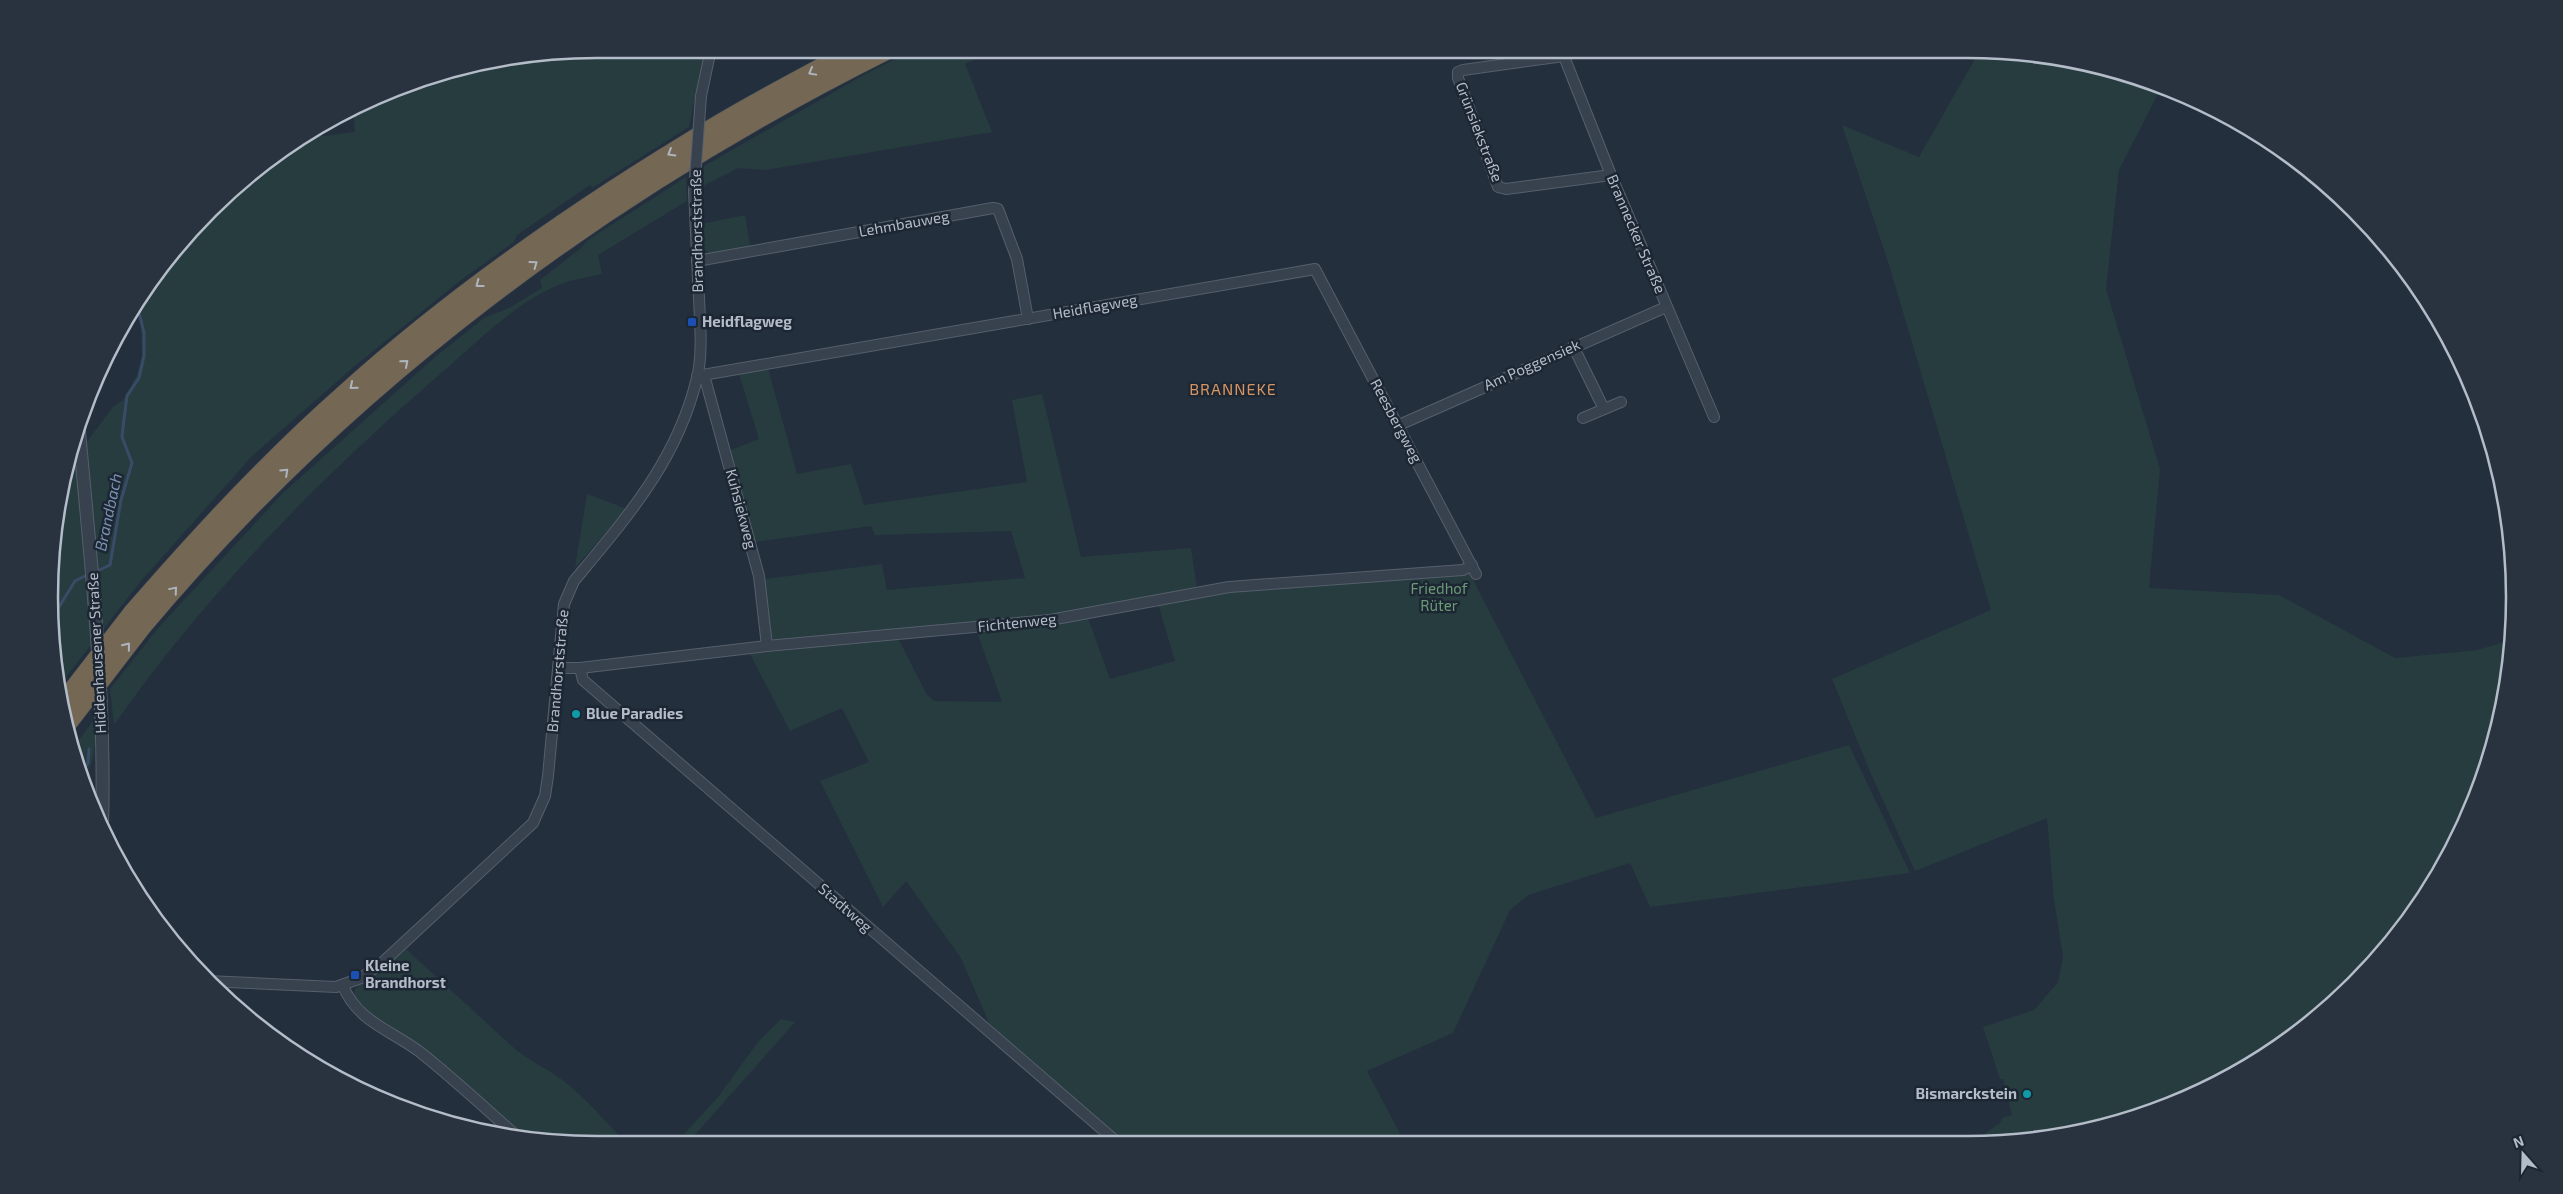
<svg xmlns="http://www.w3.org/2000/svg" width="2563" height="1194" font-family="'Exo 2',sans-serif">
  <rect width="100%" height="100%" fill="#242f3e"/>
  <g fill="#263c3f">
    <path d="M 597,49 L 651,49 L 651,56 L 673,49 L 705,49 L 689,127 L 592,188 L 590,185 L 517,235 L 514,242 L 461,280 L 356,365 L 253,455 L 141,581 L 58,687 L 49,597 L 59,490 L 72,443 L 73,460 L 113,407 L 123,400 L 137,375 L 142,355 L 141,329 L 135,305 L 185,236 L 202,218 L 207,218 L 208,213 L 236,185 L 299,139 L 355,132 L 353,108 L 421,78 L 490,59 Z"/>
    <path d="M 915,49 L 996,49 L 965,64 L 992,132 L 765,170 L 738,168 L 703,186 L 704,166 L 862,76 Z"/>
    <path d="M 1980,50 L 2073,59 L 2162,86 L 2119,170 L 2106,289 L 2160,469 L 2149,588 L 2279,595 L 2395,658 L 2478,650 L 2510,640 L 2504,704 L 2473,807 L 2401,931 L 2300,1032 L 2176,1103 L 2038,1141 L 1974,1141 L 2000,1123 L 2002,1118 L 2012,1115 L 2003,1079 L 2000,1079 L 1983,1027 L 2034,1010 L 2058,982 L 2063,957 L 2054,900 L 2047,818 L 1915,871 L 1871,774 L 1832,679 L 1991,610 L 1890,268 L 1842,125 L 1919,157 Z"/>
    <path d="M 686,177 L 687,201 L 598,255 L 602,274 C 589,277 574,279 561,284 C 519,300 479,340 446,369 C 323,475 207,592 114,725 L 110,689 L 159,627 L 283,493 L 435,357 L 484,318 L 509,308 L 542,288 L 540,280 L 581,248 L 588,240 Z"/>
    <path d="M 745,215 L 750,246 L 708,253 L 704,248 L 702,224 Z"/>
    <path d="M 768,368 L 797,474 L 851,464 L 864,505 L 1027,482 L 1012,400 L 1042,394 L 1081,557 L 1191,548 L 1197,589 L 1048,615 L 775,641 L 771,639 L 765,579 L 882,564 L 887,590 L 1025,578 L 1011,531 L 875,535 L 871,526 L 747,543 L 728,451 L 759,439 L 739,374 Z"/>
    <path d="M 587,494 L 627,509 L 575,568 Z"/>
    <path d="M 1470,574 L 1596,818 L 1849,745 L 1910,873 L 1650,907 L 1630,863 L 1528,895 L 1510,910 L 1453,1033 L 1367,1071 L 1405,1143 L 1117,1144 L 989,1023 L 961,958 L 906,881 L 883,907 L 820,781 L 869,762 L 842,708 L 790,731 L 750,654 L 898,638 L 927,695 L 934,701 L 1002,702 L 977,632 L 1051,626 L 1088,618 L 1110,679 L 1175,661 L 1158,604 L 1231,590 Z"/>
    <path d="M 95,718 C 95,742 97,761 82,782 L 72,750 Z"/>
    <path d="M 406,949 L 515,1049 C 530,1061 546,1068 561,1079 C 586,1098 606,1122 628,1145 L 597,1145 L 524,1138 L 413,1040 L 371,1015 L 354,997 L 355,989 Z"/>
    <path d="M 781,1019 L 795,1022 L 686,1145 L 674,1145 L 718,1097 L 758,1042 Z"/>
  </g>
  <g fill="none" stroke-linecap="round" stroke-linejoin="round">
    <g stroke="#394c67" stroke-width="3">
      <path d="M 95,572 L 110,565 L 121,500 L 132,463 L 122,437 L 124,419 L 127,396 L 139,378 L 144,356 L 144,333 L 138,308 L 141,297"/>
      <path d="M 51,620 L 75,581 L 89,574"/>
      <path d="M 79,776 L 88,763 L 89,749"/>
    </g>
    <g stroke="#565f6c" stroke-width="12">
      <g id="minor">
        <path d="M 1561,49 L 1611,175 L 1714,417"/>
        <path d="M 1564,56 L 1463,70 L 1458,72 L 1458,78 L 1498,187 L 1506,189 L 1611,175"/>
        <path d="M 701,96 L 711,49"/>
        <path d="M 697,261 L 993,208 L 998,209 L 1017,259 L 1028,319"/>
        <path d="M 1573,346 L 1604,409"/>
        <path d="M 704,375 L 759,576 L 767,646"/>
        <path d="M 697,376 L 1315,269 L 1476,574"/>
        <path d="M 1583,418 L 1621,402"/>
        <path d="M 1399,425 L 1666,307"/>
        <path d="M 559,668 L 580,668 L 767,646 L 1050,620 L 1229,587 L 1463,570 L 1472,565"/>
        <path d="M 580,668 L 583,680 L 1118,1143"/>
        <path d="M 207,981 L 336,987 L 361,978 L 383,962 L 533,823 L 545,796 L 548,776 L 564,604 L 574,581 C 627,517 677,461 697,378 C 703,353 700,323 699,298 C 697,263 696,227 694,192"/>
        <path d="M 343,986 C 358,1022 391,1030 420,1052 C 454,1079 486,1109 519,1138"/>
      </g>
    </g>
    <g stroke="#565f6c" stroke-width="14">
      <path id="tertiary" d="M 78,420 C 90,555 106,690 102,826"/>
    </g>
    <g stroke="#434c59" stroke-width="19">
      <g id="motorway">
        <path d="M 132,613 C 199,536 268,461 345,393 C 458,291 586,203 717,125 C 762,98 809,74 855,49"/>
        <path d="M 142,627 C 347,382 605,191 890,49"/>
      </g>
    </g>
    <use href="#minor" stroke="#38414e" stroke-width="10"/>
    <use href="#tertiary" stroke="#38414e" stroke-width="12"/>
    <use href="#motorway" stroke="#746855" stroke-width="18"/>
    <g stroke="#565f6c" stroke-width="12" stroke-linecap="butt">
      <path id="minor-bridge" d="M 694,192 L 701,96"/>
    </g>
    <g stroke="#434c59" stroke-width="19" stroke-linecap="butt">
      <g id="motorway-bridge">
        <path d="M 60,706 L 132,613"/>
        <path d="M 65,727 L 142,627"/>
      </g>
    </g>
    <use href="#minor-bridge" stroke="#38414e" stroke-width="10"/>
    <use href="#motorway-bridge" stroke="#746855" stroke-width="18"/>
  </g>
  <defs><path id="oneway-chevron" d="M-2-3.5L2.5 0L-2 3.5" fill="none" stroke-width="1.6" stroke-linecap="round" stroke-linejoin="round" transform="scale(1.25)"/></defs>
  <g stroke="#aeb4bd">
    <use href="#oneway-chevron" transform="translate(812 72) rotate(151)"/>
    <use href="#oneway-chevron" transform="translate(671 153) rotate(149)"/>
    <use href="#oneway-chevron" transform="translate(534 264) rotate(-36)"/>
    <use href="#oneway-chevron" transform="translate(479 284) rotate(143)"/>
    <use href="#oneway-chevron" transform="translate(405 363) rotate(-41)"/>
    <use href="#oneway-chevron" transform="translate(353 386) rotate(140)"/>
    <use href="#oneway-chevron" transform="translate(285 472) rotate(-43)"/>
    <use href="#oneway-chevron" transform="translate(174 590) rotate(-50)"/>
    <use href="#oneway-chevron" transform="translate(127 646) rotate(-51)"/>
  </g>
  <g fill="#1a4fb4" stroke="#1d2633" stroke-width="2">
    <rect x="687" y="317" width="10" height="10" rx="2.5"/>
    <rect x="350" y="970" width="10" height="10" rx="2.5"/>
  </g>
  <g fill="#0f9aa8" stroke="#1d2633" stroke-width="2">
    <circle cx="576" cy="714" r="5"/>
    <circle cx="2027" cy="1094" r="5"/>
  </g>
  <g text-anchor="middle" stroke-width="5" stroke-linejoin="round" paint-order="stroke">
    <g font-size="15" fill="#b4bcc9" stroke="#1d2633">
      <text transform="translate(1479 132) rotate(69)" y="5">Grünsiekstraße</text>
      <text transform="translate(904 224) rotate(-10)" y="5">Lehmbauweg</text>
      <text transform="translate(697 231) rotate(-91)" y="5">Brandhorststraße</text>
      <text transform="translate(1636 234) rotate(67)" y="5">Brannecker Straße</text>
      <text transform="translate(1095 307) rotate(-10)" y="5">Heidflagweg</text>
      <text transform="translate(1532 365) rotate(-24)" y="5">Am Poggensiek</text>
      <text transform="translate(1396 421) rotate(62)" y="5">Reesbergweg</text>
      <text transform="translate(741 509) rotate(75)" y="5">Kuhsiekweg</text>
      <text transform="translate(1017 623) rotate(-6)" y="5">Fichtenweg</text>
      <text transform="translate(97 653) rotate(-93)" y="5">Hiddenhausener Straße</text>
      <text transform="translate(558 671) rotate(-85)" y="5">Brandhorststraße</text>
      <text transform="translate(845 908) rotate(41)" y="5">Stadtweg</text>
    </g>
    <g font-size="15" font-weight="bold" fill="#b4bcc9" stroke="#1d2633" text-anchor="start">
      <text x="702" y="327">Heidflagweg</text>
      <text x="586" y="719">Blue Paradies</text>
      <text x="365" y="971">Kleine<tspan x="365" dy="17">Brandhorst</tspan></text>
      <text x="2017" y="1099" text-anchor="end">Bismarckstein</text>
    </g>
    <g font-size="15" fill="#6b9a76" stroke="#1d2633">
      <text x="1439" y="594">Friedhof<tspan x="1439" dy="17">Rüter</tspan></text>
    </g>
    <g font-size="16" letter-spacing="1" fill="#d59563" stroke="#1d2633">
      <text x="1233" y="395">BRANNEKE</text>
    </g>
    <g font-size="16" font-style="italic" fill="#7c92b1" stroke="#1d2633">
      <text transform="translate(108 512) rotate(-78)" y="6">Brandbach</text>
    </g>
  </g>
  <path d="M0 0H2563V1194H0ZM597 58H1967A539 539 0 0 1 2506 597V597A539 539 0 0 1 1967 1136H597A539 539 0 0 1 58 597V597A539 539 0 0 1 597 58Z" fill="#29323f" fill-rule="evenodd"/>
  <path fill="none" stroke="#b4bcc9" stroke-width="2.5" d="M597 58H1967A539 539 0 0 1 2506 597V597A539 539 0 0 1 1967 1136H597A539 539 0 0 1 58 597V597A539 539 0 0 1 597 58Z"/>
  <g transform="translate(2523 1154) rotate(340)" stroke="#1d2633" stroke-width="4" paint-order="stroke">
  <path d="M0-4L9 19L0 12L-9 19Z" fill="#b4bcc9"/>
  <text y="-8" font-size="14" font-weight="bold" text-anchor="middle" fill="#b4bcc9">N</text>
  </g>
</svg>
